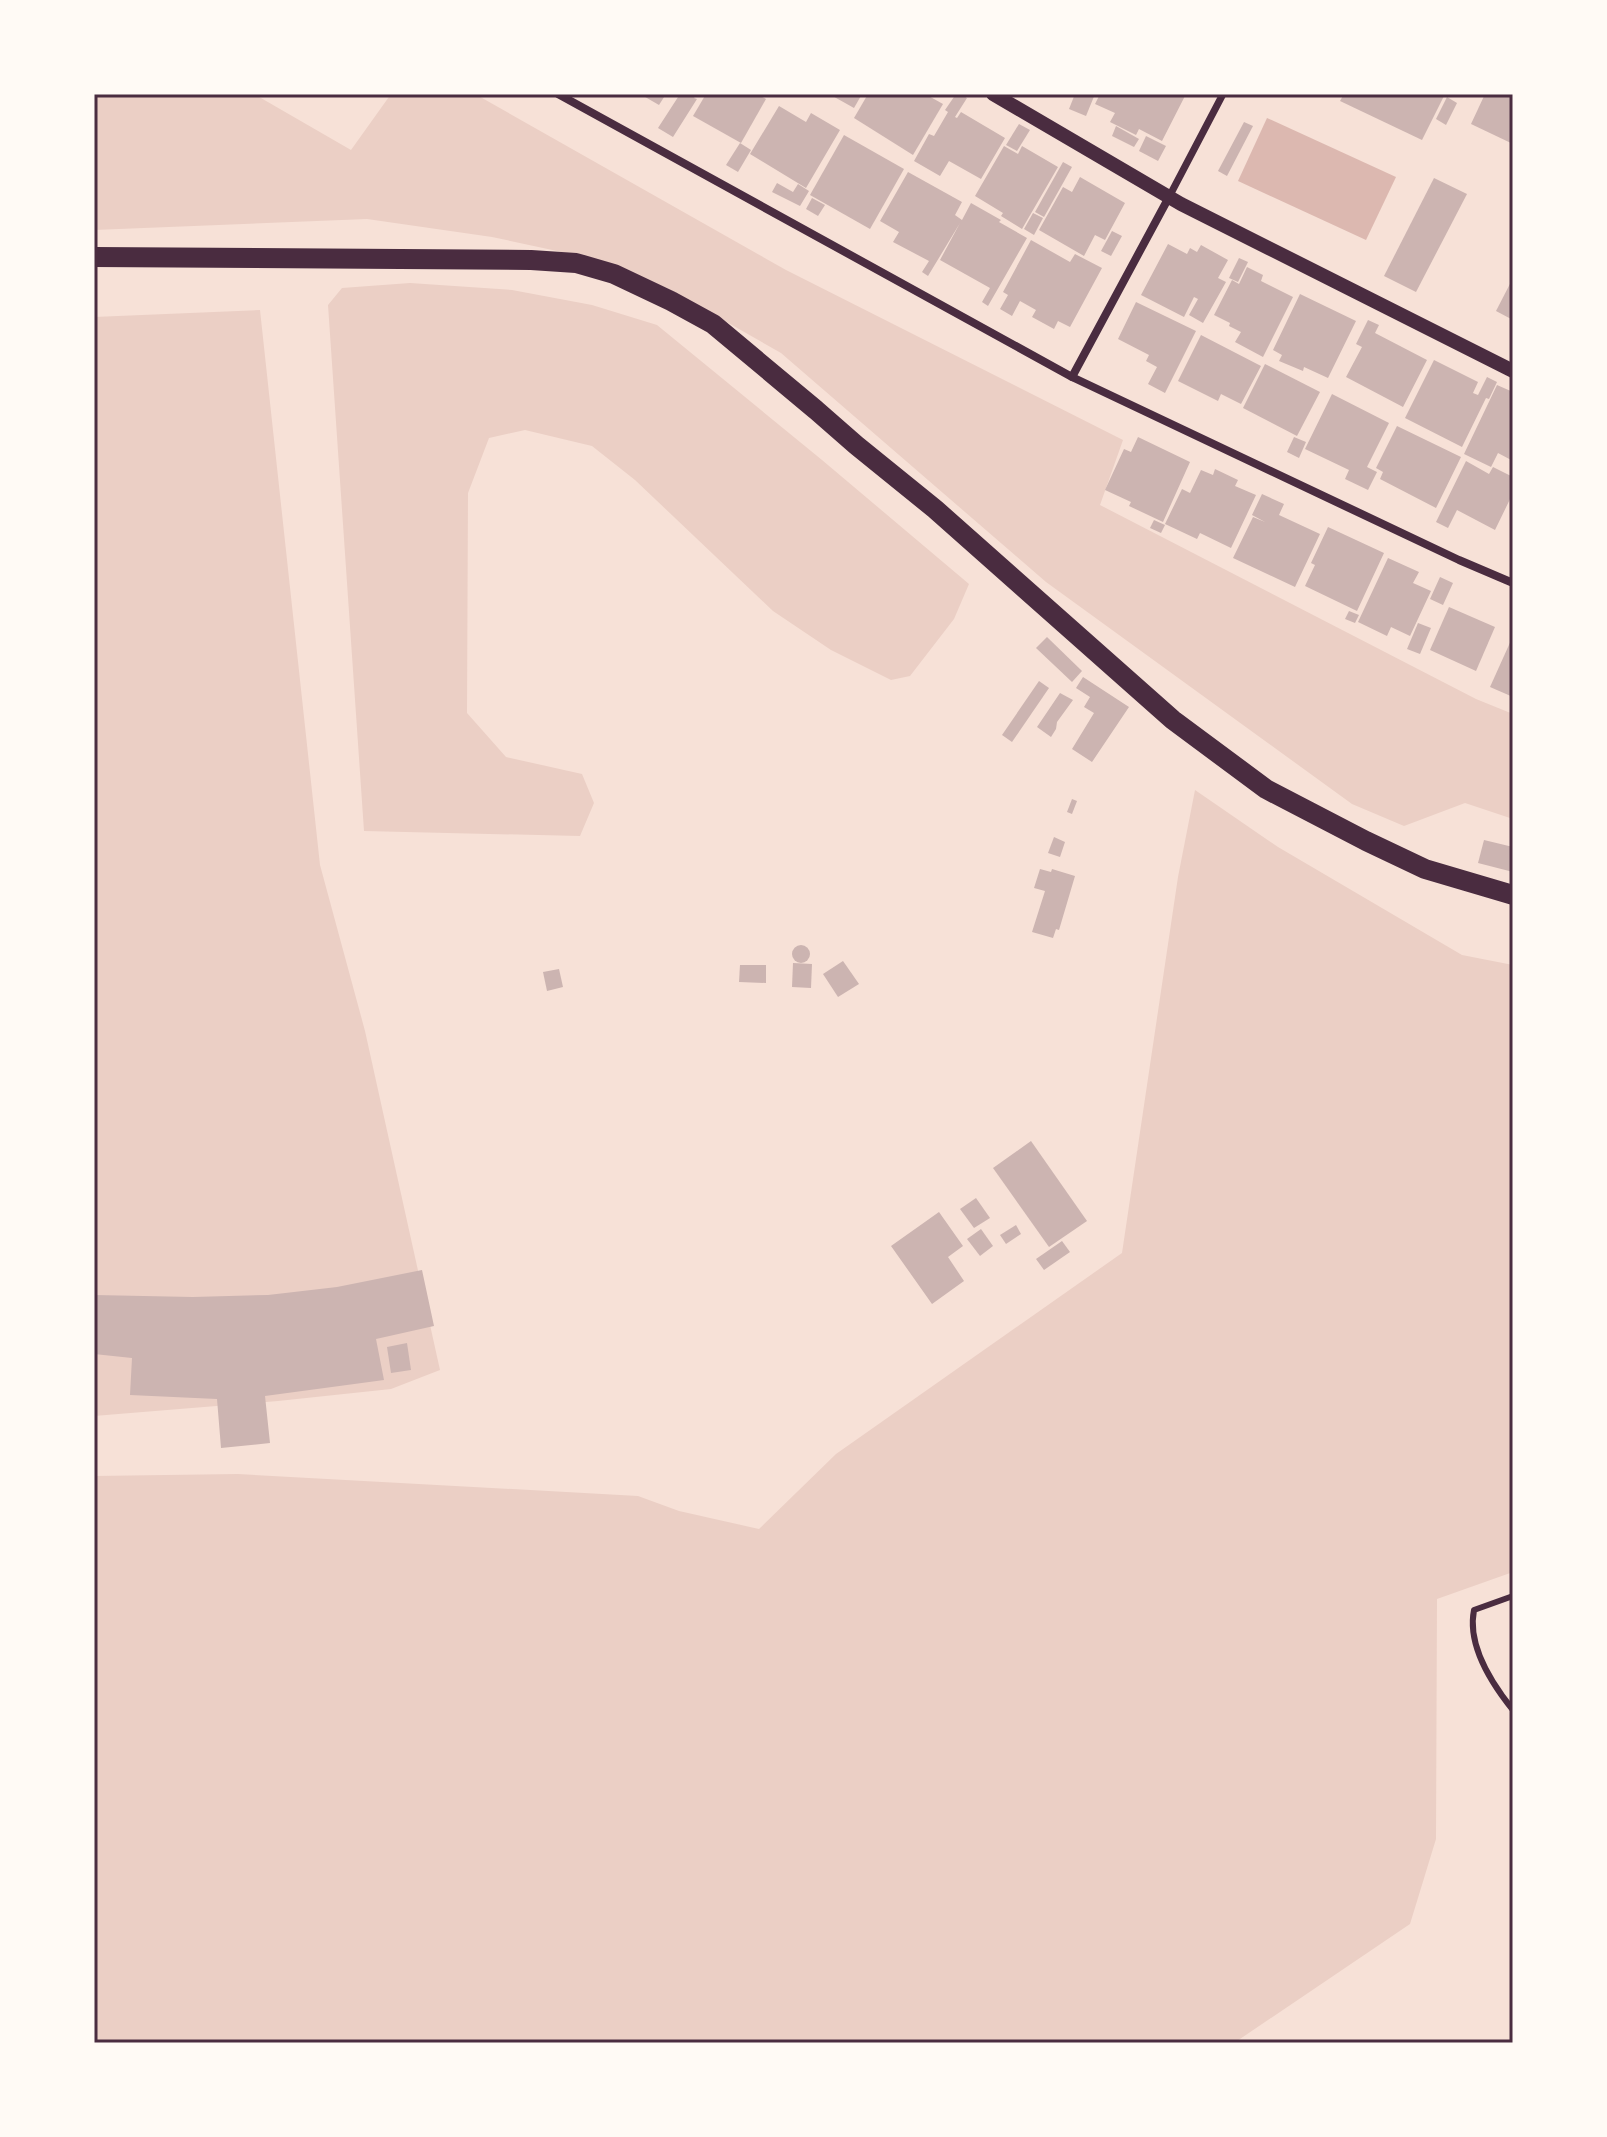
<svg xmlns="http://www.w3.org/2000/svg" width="1607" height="2137" font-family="'PT Sans Narrow',sans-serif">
  <rect width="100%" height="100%" fill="#f7e1d7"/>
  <g fill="#ebcfc5">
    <path d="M 94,94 L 254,94 L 351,150 L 391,94 L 475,94 L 786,270 L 1123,440 L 1100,505 L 1476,699 L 1513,714 L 1513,819 L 1465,803 L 1404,826 L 1352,804 L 1046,582 L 781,353 L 667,288 L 585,257 L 492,237 L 367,219 L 94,230 Z"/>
    <path d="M 410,283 L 512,290 L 592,305 L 657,325 L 822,460 L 969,584 L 954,619 L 910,676 L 891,680 L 831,650 L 773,611 L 635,480 L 592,446 L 525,430 L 489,438 L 468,493 L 467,713 L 506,757 L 582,774 L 594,803 L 580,836 L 364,831 L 328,305 L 342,288 Z"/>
    <path d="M 260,310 L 320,865 L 365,1031 L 440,1370 L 391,1389 L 278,1401 L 94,1416 L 94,317 Z"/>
    <path d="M 1195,790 L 1278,847 L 1462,955 L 1513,965 L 1513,1572 L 1437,1599 L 1436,1839 L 1410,1924 L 1234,2043 L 94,2043 L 94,1476 L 238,1474 L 638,1496 L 679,1511 L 759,1529 L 836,1454 L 1122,1253 L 1178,877 Z"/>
  </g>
  <path fill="#dcb8b0" d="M 1267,118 L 1396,177 L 1366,240 L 1238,181 Z"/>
  <g fill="#ccb4b1">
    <path d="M 640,94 L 666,94 L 659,105 Z"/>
    <path d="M 680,94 L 697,94 L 694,98 L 697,99 L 673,137 L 658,128 Z"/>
    <path d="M 706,94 L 757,94 L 766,99 L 741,143 L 693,116 Z"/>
    <path d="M 829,94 L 862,94 L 854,108 Z"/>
    <path d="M 868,94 L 925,94 L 943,104 L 913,155 L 854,118 Z"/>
    <path d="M 956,94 L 961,94 L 967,98 L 955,117 L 957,118 L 961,112 L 1005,138 L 981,179 L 949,161 L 940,176 L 914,161 L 929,134 L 934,136 L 948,112 L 945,110 Z"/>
    <path d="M 1075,94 L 1095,94 L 1086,116 L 1069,109 Z"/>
    <path d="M 1100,94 L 1186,94 L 1162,141 L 1139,129 L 1136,135 L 1110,122 L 1115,113 L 1095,104 Z"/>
    <path d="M 1344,94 L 1445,94 L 1422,140 L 1340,101 Z"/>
    <path d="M 1485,94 L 1513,94 L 1513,144 L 1471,124 Z"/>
    <path d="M 1447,97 L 1457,103 L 1446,125 L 1436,119 Z"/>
    <path d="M 779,106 L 806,122 L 811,113 L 840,130 L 806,188 L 750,154 Z"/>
    <path d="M 1244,122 L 1253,126 L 1227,176 L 1218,171 Z"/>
    <path d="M 1019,124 L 1030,130 L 1017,151 L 1006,145 Z"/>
    <path d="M 1116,126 L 1139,139 L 1134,147 L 1112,136 Z"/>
    <path d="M 844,135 L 904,169 L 870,229 L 810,195 Z"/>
    <path d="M 1146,136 L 1166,146 L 1158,161 L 1139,151 Z"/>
    <path d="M 740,143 L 751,150 L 738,172 L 726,165 Z"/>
    <path d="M 1004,146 L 1018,154 L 1022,146 L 1058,167 L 1022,229 L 1001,216 L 1003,213 L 975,196 Z"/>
    <path d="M 1063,162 L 1072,167 L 1044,217 L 1035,212 Z"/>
    <path d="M 908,172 L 962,202 L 947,230 L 955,215 L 962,220 L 971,203 L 1001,220 L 999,222 L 1027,238 L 988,306 L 982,302 L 990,288 L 940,260 L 960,223 L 928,276 L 922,272 L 929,261 L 893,242 L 899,232 L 880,221 Z"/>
    <path d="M 1080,177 L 1125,203 L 1105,240 L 1095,235 L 1084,256 L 1039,230 L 1063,187 L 1072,192 Z"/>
    <path d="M 1434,178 L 1467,194 L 1416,292 L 1384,276 Z"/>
    <path d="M 777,183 L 793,192 L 798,184 L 809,191 L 800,206 L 772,192 Z"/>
    <path d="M 812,198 L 825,205 L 818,216 L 806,209 Z"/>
    <path d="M 1033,213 L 1043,218 L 1034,235 L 1024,229 Z"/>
    <path d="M 1112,231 L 1122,236 L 1111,256 L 1101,251 Z"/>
    <path d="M 1031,240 L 1070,262 L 1075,254 L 1102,268 L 1070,327 L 1058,321 L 1054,329 L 1032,317 L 1036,310 L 1020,301 L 1012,316 L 1000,309 L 1008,295 L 1003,292 Z"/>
    <path d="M 1168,244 L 1187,254 L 1190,248 L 1197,252 L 1201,245 L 1228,260 L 1218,278 L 1226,282 L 1203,323 L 1189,315 L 1198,299 L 1194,297 L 1184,317 L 1141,295 Z"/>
    <path d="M 1239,258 L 1248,262 L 1238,282 L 1229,278 Z"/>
    <path d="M 1247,267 L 1263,275 L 1261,281 L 1293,297 L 1263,357 L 1235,342 L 1241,332 L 1229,326 L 1230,323 L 1214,315 L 1232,280 L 1239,284 Z"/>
    <path d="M 1513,278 L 1513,320 L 1496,311 Z"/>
    <path d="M 1300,294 L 1356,321 L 1328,378 L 1304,367 L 1303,371 L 1279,361 L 1282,355 L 1273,350 Z"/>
    <path d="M 1136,302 L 1196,331 L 1165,393 L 1148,384 L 1157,367 L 1146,361 L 1149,355 L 1118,339 Z"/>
    <path d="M 1368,320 L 1379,325 L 1375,333 L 1427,360 L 1403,407 L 1346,377 L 1362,347 L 1356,344 Z"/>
    <path d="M 1201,335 L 1261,366 L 1241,404 L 1221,394 L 1218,401 L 1178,381 Z"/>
    <path d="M 1434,360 L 1478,382 L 1473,393 L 1478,395 L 1487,377 L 1497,382 L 1489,399 L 1486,398 L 1462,447 L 1405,418 Z"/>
    <path d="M 1265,364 L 1320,392 L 1297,436 L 1243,408 Z"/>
    <path d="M 1497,385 L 1513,392 L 1513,461 L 1498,453 L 1491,467 L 1464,454 Z"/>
    <path d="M 1332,394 L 1389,423 L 1367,467 L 1377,472 L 1368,490 L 1345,479 L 1349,470 L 1305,449 Z"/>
    <path d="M 1397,426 L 1461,457 L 1436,508 L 1380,479 L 1383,472 L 1376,468 Z"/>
    <path d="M 1138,437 L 1190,462 L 1163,522 L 1129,506 L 1131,502 L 1105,490 L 1124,449 L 1131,452 Z"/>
    <path d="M 1294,437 L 1306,442 L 1299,458 L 1287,452 Z"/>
    <path d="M 1466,461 L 1489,474 L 1493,467 L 1513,477 L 1513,493 L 1495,530 L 1457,510 L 1448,528 L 1436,522 Z"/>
    <path d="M 1215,469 L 1238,480 L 1235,486 L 1256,495 L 1231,548 L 1200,533 L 1197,539 L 1165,524 L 1182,489 L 1190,493 L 1201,470 L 1213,475 Z"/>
    <path d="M 1262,494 L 1284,504 L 1279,515 L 1320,534 L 1295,587 L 1233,558 L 1253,517 L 1265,522 L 1252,515 Z"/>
    <path d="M 1154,520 L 1165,525 L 1161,533 L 1150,528 Z"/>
    <path d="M 1328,527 L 1384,553 L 1357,611 L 1305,586 L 1315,565 L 1311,563 Z"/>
    <path d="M 1388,558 L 1419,572 L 1413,583 L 1431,591 L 1410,636 L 1391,627 L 1387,636 L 1358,622 Z"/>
    <path d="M 1440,577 L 1453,583 L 1443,605 L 1430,599 Z"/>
    <path d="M 1449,607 L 1495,627 L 1476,671 L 1430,650 Z"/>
    <path d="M 1349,611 L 1359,615 L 1355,623 L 1345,619 Z"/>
    <path d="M 1418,623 L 1431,628 L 1420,654 L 1407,649 Z"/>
    <path d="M 1513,636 L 1513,697 L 1490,687 Z"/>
    <path d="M 1047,637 L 1082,671 L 1072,682 L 1036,648 Z"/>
    <path d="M 1083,677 L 1129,707 L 1092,762 L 1072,749 L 1094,713 L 1084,707 L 1090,697 L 1076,688 Z"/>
    <path d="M 1039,681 L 1049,688 L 1012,742 L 1002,735 Z"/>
    <path d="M 1060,693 L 1073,700 L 1057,722 L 1056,729 L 1051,737 L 1037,727 Z"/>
    <path d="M 1072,799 L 1077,801 L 1072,814 L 1067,812 Z"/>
    <path d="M 1054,837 L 1065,842 L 1060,857 L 1048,853 Z"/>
    <path d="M 1484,840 L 1513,847 L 1513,872 L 1478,863 Z"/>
    <path d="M 1040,869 L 1051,872 L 1052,869 L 1075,876 L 1059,930 L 1056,929 L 1053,938 L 1032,932 L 1045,891 L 1034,888 Z"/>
    <circle cx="801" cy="954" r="9"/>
    <path d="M 843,961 L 859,984 L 838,997 L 823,974 Z"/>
    <path d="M 793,963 L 812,964 L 811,988 L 792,987 Z"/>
    <path d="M 740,965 L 766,965 L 766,983 L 739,982 Z"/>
    <path d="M 559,969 L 563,987 L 547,991 L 543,972 Z"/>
    <path d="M 1031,1141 L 1087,1221 L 1049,1247 L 993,1168 Z"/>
    <path d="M 976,1198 L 990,1218 L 974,1228 L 960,1209 Z"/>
    <path d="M 939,1212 L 963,1246 L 948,1257 L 964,1281 L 932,1304 L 891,1246 Z"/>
    <path d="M 1016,1225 L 1021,1234 L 1006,1244 L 1000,1235 Z"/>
    <path d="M 981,1229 L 993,1246 L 980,1256 L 967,1239 Z"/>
    <path d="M 1062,1241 L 1070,1252 L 1044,1270 L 1036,1259 Z"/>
    <path d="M 422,1270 L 434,1326 L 376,1339 L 384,1380 L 265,1396 L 270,1443 L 221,1448 L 217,1399 L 130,1395 L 132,1358 L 94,1354 L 94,1295 L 193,1297 L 268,1295 L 337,1287 Z"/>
    <path d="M 407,1343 L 411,1370 L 391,1373 L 387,1347 Z"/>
  </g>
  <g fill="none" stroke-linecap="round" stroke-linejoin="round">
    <path stroke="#4a2c40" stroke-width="6" d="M 1513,1596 L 1474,1610 C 1467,1645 1492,1684 1513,1710"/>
    <path stroke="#4a2c40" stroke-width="7" d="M 1169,197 L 1223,94"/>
    <g stroke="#4a2c40" stroke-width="8">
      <path d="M 558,94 L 1072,377 L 1459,560 L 1513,583"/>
      <path d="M 1072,377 L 1169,197"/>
    </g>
    <path stroke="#4a2c40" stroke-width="14" d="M 993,94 L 1181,204 L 1513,371"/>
    <path stroke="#4a2c40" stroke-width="20" d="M 94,257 L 531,260 L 576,263 L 614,274 L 671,301 L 713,324 L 816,410 L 856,445 L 935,509 L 1173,720 L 1266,789 L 1366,841 L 1425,869 L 1513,895"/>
  </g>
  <rect width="1607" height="2137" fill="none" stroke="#fffaf5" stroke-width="192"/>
  <rect x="96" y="96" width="1415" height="1945" fill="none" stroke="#4a2c40" stroke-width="3"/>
</svg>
